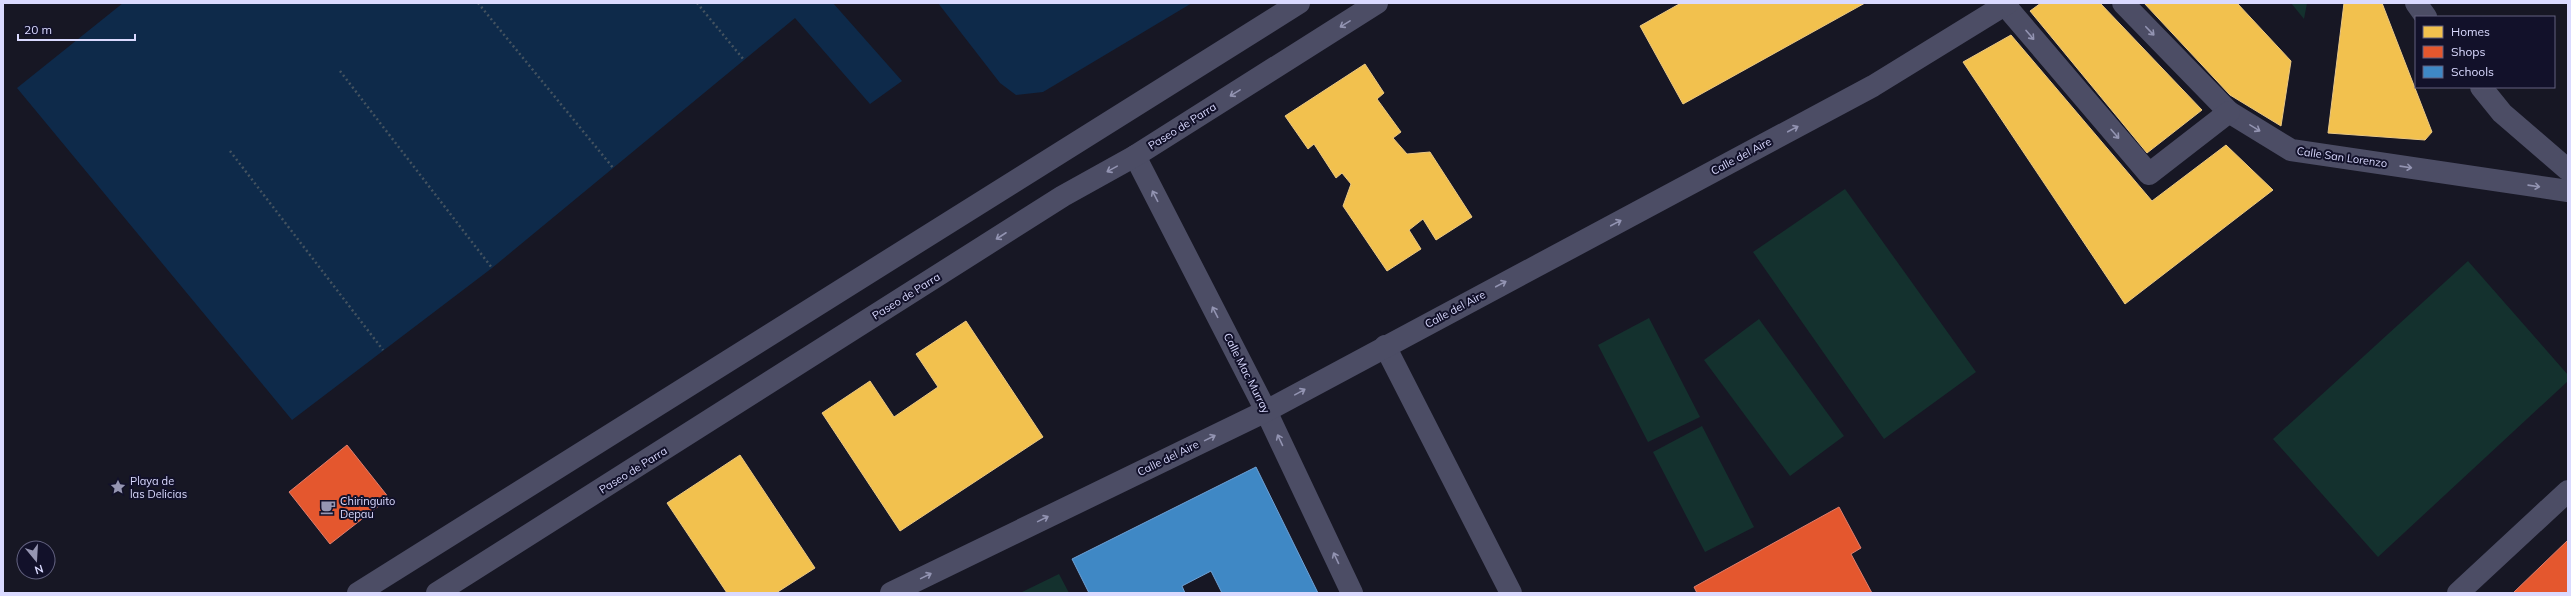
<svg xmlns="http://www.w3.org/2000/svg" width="2571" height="596" font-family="Mulish,sans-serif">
  <rect width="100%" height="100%" fill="#171724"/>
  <g fill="#14312e">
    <path d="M 2291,3 L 2307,3 L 2304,19 Z"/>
    <path d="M 1845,189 L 1976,372 L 1884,439 L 1753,252 Z"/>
    <path d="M 2468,261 L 2568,375 L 2568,381 L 2378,557 L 2273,439 Z"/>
    <path d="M 1649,318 L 1700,417 L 1648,442 L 1598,345 Z"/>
    <path d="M 1759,319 L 1844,436 L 1790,476 L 1704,360 Z"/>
    <path d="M 1702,426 L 1754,527 L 1705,552 L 1653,452 Z"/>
    <path d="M 1059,574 L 1069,593 L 1020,593 Z"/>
  </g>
  <g fill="#0e2a4a">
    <path d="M 123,3 L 833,3 L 902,81 L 870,104 L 795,18 L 492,268 L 292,420 L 17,88 Z"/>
    <path d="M 938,3 L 1192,3 L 1043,92 L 1016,95 L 1000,83 Z"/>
  </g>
  <g fill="#f2c14e" stroke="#ebc883">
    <path d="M 1681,3 L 1865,3 L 1683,104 L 1640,26 Z"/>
    <path d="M 2041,3 L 2100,3 L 2202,110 L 2147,153 L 2030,11 Z"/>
    <path d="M 2144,3 L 2237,3 L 2291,61 L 2281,126 L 2230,95 Z"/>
    <path d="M 2344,3 L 2382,3 L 2432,132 L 2425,140 L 2328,133 Z"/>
    <path d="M 2011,35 L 2152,201 L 2226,145 L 2273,190 L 2125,304 L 1963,62 Z"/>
    <path d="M 1365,64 L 1384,93 L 1377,99 L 1401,132 L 1393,138 L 1407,154 L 1430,152 L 1472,217 L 1436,240 L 1423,219 L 1409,230 L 1421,249 L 1387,271 L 1343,206 L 1351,184 L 1342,173 L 1336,178 L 1314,144 L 1308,149 L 1285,116 Z"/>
    <path d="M 966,321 L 1043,437 L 900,531 L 822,413 L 870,381 L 894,417 L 938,387 L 916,354 Z"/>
    <path d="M 740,455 L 815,568 L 776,593 L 727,593 L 667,503 Z"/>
  </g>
  <g fill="#e4572e" stroke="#e17e6d">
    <path d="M 347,445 L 389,498 L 330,544 L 289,492 Z"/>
    <path d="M 1839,507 L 1861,548 L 1851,554 L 1872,593 L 1697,593 L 1694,587 Z"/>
    <path d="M 2568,540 L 2568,593 L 2513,593 Z"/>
  </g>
  <path fill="#3f88c5" stroke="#6ea1d6" d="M 1256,467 L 1318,593 L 1222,593 L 1211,571 L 1182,586 L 1185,593 L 1089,593 L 1072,559 Z"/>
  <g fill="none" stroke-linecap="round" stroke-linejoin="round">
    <g stroke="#445360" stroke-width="2.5" stroke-dasharray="2 3" stroke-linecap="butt">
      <path d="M 478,3 L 614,169"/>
      <path d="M 697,3 L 744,60"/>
      <path d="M 340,71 L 492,268"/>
      <path d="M 230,151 L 383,350"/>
    </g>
    <g stroke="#4c4d65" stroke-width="22">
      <path d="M 2123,3 L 2229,112 L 2291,150 L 2568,191"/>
      <path d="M 2416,3 L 2426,17"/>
      <path d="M 2005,5 L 2149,174 L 2229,112"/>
      <path d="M 2481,87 L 2502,113 L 2568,170"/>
      <path d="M 1135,156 L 1266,411 L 1352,593"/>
      <path d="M 1385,346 L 1511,593"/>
      <path d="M 358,593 L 1299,3"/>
      <path d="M 437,593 L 1063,196 L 1135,156 L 1377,3"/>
      <path d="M 891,593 L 1266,411 L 1873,86 L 2008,3"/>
      <path d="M 2458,593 L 2568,491"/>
    </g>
  </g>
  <defs><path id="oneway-shaft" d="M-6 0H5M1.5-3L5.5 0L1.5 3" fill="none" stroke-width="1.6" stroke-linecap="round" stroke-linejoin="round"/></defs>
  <g stroke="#9394b2">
    <use href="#oneway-shaft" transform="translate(1345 24) rotate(148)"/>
    <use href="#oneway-shaft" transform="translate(2150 31) rotate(46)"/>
    <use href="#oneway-shaft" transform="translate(2030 35) rotate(49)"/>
    <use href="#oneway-shaft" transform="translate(1235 93) rotate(148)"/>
    <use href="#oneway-shaft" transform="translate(2255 128) rotate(31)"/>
    <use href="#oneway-shaft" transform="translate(1793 129) rotate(-28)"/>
    <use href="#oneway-shaft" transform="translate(2115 134) rotate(49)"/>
    <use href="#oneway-shaft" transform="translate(2406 167) rotate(8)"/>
    <use href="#oneway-shaft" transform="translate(1112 169) rotate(151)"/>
    <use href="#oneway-shaft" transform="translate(2534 186) rotate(8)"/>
    <use href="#oneway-shaft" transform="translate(1155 196) rotate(-117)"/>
    <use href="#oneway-shaft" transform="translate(1616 223) rotate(-28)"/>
    <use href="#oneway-shaft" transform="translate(1001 236) rotate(147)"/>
    <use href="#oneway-shaft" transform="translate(1501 284) rotate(-28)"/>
    <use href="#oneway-shaft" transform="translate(1215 312) rotate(-117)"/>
    <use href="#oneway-shaft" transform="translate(1300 392) rotate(-29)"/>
    <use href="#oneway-shaft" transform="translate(1210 438) rotate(-26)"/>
    <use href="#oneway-shaft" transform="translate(1280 440) rotate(-115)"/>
    <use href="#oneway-shaft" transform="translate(1043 519) rotate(-26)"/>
    <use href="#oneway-shaft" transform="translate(1336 558) rotate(-115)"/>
    <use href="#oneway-shaft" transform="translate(926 576) rotate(-26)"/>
  </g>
  <defs>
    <g id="sight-bare" transform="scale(1.2)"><path d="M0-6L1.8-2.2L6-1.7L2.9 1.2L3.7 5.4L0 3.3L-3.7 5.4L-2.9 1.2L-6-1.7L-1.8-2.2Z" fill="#9696b2" stroke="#12112a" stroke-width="2.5" paint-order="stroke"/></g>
    <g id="cafe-bare" transform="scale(1.2)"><path d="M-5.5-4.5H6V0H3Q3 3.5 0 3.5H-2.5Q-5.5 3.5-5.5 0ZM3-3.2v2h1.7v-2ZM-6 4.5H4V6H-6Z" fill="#9696b2" stroke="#12112a" stroke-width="2.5" paint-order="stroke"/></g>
  </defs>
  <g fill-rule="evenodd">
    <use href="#sight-bare" x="118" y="487"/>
    <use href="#cafe-bare" x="328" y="507"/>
  </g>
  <g text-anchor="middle" stroke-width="4" stroke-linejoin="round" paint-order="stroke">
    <g font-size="11" fill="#dadaff" stroke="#12112a">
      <text transform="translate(1182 126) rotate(-32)" y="4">Paseo de Parra</text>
      <text transform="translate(1741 156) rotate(-28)" y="4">Calle del Aire</text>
      <text transform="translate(2342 157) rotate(8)" y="4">Calle San Lorenzo</text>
      <text transform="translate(906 296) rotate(-32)" y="4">Paseo de Parra</text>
      <text transform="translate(1455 309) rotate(-28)" y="4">Calle del Aire</text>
      <text transform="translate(1247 373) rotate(63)" y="4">Calle Mac Murray</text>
      <text transform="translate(1168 458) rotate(-26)" y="4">Calle del Aire</text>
      <text transform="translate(633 470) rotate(-32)" y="4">Paseo de Parra</text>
    </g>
    <g font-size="11" fill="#dadaff" stroke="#12112a" text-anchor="start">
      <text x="130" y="485">Playa de<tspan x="130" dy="13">las Delicias</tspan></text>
      <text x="340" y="505">Chiringuito<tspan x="340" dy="13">Depau</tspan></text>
    </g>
  </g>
  <rect width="2571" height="596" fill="none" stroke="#dadaff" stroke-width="8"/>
  <rect x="2415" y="16" width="140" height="72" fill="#12112a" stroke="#62617f"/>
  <rect x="2423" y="26" width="20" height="12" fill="#f2c14e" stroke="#62617f"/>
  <text x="2451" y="36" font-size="12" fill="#dadaff">Homes</text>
  <rect x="2423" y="46" width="20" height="12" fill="#e4572e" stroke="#62617f"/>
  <text x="2451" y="56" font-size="12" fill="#dadaff">Shops</text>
  <rect x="2423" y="66" width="20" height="12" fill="#3f88c5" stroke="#62617f"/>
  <text x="2451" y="76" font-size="12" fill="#dadaff">Schools</text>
  <g transform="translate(36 560) rotate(162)"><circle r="19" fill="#12112a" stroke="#62617f"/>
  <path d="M0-3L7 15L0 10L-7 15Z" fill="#9696b2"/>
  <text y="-6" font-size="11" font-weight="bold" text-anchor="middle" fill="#dadaff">N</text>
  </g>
  <path d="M18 34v6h117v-6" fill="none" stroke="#dadaff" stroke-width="2"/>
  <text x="24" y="34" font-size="12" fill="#dadaff" stroke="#12112a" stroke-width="3" paint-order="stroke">20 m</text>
</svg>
